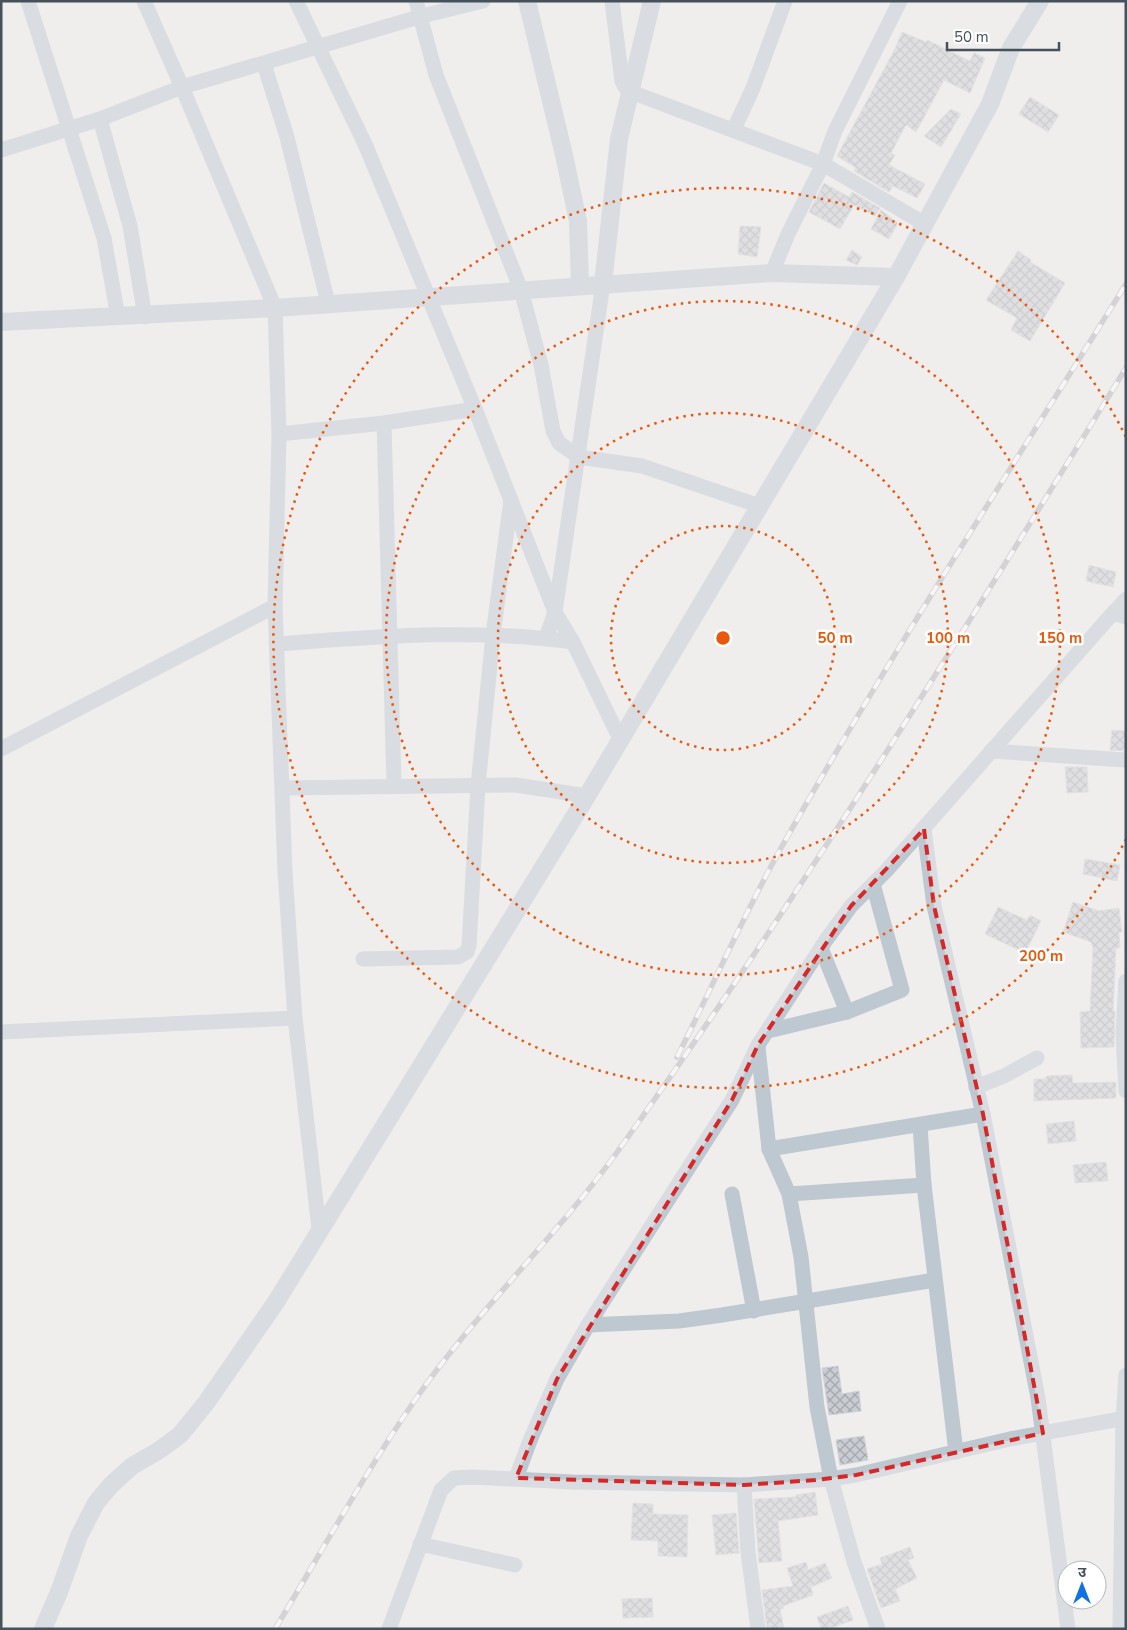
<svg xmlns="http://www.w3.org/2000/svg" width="1127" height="1630" font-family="'Nunito Sans','Noto Sans Devanagari',sans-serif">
  <defs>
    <pattern id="building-cross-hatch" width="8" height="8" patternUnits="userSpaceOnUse" patternTransform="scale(1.25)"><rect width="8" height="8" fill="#c9ccd2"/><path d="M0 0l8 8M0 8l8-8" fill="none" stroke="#a5a8ad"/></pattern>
  </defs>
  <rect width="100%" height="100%" fill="#f0eded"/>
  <g fill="url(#building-cross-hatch)" stroke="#d0d3d9">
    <path d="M 902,32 L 926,42 L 927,40 L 970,61 L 974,53 L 985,58 L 970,93 L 944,80 L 916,132 L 906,125 L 891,153 L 895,155 L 889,165 L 925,184 L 917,198 L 893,186 L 889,192 L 854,171 L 856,168 L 837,156 L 895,49 Z"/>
    <path d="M 1030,97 L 1059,115 L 1048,132 L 1019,114 Z"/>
    <path d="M 951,109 L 961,114 L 941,147 L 924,136 Z"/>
    <path d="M 824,183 L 849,197 L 852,192 L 880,208 L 875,216 L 854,205 L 840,229 L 809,212 Z"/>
    <path d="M 881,210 L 898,223 L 889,239 L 871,229 Z"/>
    <path d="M 740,226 L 761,227 L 757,257 L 738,254 Z"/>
    <path d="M 852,250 L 862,257 L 857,265 L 846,260 Z"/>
    <path d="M 1018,251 L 1031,260 L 1030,262 L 1065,283 L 1030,341 L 1011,330 L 1017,318 L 986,300 Z"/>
    <path d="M 1089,565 L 1116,572 L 1113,587 L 1086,581 Z"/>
    <path d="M 1112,730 L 1126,731 L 1126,751 L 1110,750 Z"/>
    <path d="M 1065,767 L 1087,767 L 1088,792 L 1067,793 Z"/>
    <path d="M 1085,859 L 1120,865 L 1117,881 L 1083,874 Z"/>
    <path d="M 1073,902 L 1099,911 L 1119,908 L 1122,932 L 1119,932 L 1120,948 L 1116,948 L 1113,1011 L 1115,1011 L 1114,1047 L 1081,1048 L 1080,1012 L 1090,1011 L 1093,948 L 1091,942 L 1063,932 Z"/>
    <path d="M 998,907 L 1027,920 L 1030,915 L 1041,921 L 1025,953 L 985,934 Z"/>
    <path d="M 1072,1075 L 1073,1083 L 1116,1082 L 1116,1098 L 1034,1101 L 1034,1079 L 1045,1079 L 1047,1076 Z"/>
    <path d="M 1074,1121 L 1076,1141 L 1048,1144 L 1046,1124 Z"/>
    <path d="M 1106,1162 L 1108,1181 L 1075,1183 L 1073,1165 Z"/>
    <path d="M 838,1366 L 842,1394 L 859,1391 L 861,1411 L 829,1415 L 822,1368 Z"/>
    <path d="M 864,1436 L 868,1460 L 840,1465 L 836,1440 Z"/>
    <path d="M 815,1492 L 818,1515 L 778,1521 L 782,1561 L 759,1563 L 754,1499 L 796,1497 L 796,1495 Z"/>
    <path d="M 633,1503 L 653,1504 L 653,1514 L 688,1515 L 687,1557 L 658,1556 L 658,1541 L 631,1540 Z"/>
    <path d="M 736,1513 L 739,1553 L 716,1555 L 712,1515 Z"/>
    <path d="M 910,1547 L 914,1558 L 908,1560 L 917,1578 L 895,1589 L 900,1601 L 881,1608 L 867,1569 L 882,1564 L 880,1558 Z"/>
    <path d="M 806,1562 L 808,1570 L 825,1563 L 832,1578 L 811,1587 L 813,1595 L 783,1606 L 783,1609 L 780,1609 L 784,1629 L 767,1629 L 762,1590 L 793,1586 L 787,1568 Z"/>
    <path d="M 652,1598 L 653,1617 L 623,1618 L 622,1599 Z"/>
    <path d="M 848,1606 L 853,1620 L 828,1629 L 821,1629 L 817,1617 Z"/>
  </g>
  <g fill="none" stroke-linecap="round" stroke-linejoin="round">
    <g stroke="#bdc8d0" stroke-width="15">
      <path d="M 28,1 L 104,238 L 118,317"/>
      <path d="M 144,1 L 182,87 L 275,308 L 279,434 L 275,606 L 285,872 L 295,1018 L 319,1229"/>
      <path d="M 296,1 L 365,144 L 475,409 L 555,612 L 573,642 L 620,739"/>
      <path d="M 416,1 L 436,75 L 521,290 L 541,365 L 553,431 L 559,443 L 579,457 L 642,466 L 760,506"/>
      <path d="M 612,1 L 622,81 L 625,87 L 631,92 L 823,164 L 925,224"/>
      <path d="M 264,64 L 287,137 L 328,303"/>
      <path d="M 100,119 L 130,226 L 145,317"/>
      <path d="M 734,129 L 753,88 L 785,1"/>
      <path d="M 1,150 L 100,119 L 182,87 L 422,16 L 483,1"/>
      <path d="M 772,273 L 788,234 L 823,164 L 835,131 L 900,1"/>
      <path d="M 384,423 L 394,785"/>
      <path d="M 279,434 L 384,423 L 475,409"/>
      <path d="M 1113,613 L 1126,599"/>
      <path d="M 546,638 L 555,612 L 603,284"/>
      <path d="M 276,644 C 374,637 475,628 573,642"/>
      <path d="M 1,749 L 275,606"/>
      <path d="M 991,751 L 1126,760"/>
      <path d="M 282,788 L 516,785 L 587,796"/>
      <path d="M 924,829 L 934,906 L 983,1114 L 1038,1398 L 1068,1629"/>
      <path d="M 821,948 L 847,1012 L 902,990 L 873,884"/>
      <path d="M 363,959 L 458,957 L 467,952 L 469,946 L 478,786 L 493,635 L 511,500"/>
      <path d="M 1126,981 L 1123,1033 L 1126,1091"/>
      <path d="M 768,1031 L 847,1012"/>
      <path d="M 1,1032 L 295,1018"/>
      <path d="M 758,1047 L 769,1149 L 789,1194 L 801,1257 L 817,1407 L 831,1479 L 854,1562 L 878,1629"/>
      <path d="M 976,1087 L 1004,1076 L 1037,1058"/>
      <path d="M 920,1125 L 924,1185 L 956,1452"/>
      <path d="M 769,1149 L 983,1114"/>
      <path d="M 732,1194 L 754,1311"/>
      <path d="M 789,1194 L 924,1185"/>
      <path d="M 588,1325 L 679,1321 L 722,1315 L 935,1280"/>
      <path d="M 516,1478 L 531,1438 L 557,1379 L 588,1325 L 732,1100 L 758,1045 L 826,940 L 851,906 L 886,871 L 1113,613 L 1126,617"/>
      <path d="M 744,1485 L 748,1552 L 758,1629"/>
      <path d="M 420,1544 L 515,1565"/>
      <path d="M 389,1629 L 441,1490 L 454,1478 L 472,1477 L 573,1482 L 744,1485 L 831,1479 L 856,1475 L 1010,1439 L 1126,1418"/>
      <path d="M 1120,1629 L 1123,1419 L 1126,1375"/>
    </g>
    <g stroke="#bdc8d0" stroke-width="18">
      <path d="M 527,1 L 564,155 L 578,221 L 580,286"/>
      <path d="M 603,284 L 619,139 L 652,1"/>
      <path d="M 1,322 L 275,308 L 772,273 L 896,277"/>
      <path d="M 43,1629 L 59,1592 L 79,1536 L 96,1503 L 111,1485 L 132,1466 L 158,1451 L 180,1435 L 206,1403 L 276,1302 L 587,796 L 896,277 L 990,104 L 1011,48 L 1040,1"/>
    </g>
    <g stroke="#afb2b8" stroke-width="5.5">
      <g id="rail">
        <path d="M 677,1057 C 712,988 743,916 781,848 C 889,656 1010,471 1126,284"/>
        <path d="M 275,1629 C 321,1553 364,1474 415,1400 C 476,1312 555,1238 618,1151 C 799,898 963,633 1126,368"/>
      </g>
    </g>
    <use href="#rail" stroke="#fff" stroke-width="4" stroke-dasharray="11" stroke-linecap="butt"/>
  </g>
  <path d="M0 0H1127V1630H0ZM 924,829 L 934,906 L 983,1114 L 1043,1433 L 856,1475 L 815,1480 L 744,1485 L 516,1478 L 557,1379 L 732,1100 L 758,1045 L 851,906 Z" fill="#f0eded" fill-opacity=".55" fill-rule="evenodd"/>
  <path fill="none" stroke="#d62828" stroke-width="4" stroke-dasharray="10 6" stroke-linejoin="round" d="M 924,829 L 934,906 L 983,1114 L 1043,1433 L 856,1475 L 815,1480 L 744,1485 L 516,1478 L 557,1379 L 732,1100 L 758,1045 L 851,906 Z"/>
  <g fill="none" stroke="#e8590c" stroke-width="2.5" stroke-dasharray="2.5 5">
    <circle cx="723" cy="638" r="112"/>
    <circle cx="723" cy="638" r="225"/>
    <circle cx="723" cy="638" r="337"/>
    <path d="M1126 839A450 450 0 1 1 1126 437"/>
  </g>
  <circle cx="723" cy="638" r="8" fill="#e8590c" stroke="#fff" stroke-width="2.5"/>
  <g font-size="15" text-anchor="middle" font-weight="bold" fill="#e8590c" stroke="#fff" stroke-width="5" stroke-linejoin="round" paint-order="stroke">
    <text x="835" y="643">50 m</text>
    <text x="948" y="643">100 m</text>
    <text x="1060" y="643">150 m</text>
    <text x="1041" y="961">200 m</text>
  </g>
  <rect width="1127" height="1630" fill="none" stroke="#45515b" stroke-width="5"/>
  <g transform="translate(1082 1585)"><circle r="24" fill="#ffffff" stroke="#b5b9bd"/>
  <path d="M0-4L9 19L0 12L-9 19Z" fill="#1372e3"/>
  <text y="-8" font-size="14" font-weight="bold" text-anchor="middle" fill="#45515b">उ</text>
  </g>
  <path d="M947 42v8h112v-8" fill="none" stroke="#45515b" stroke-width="2.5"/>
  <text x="954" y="42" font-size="15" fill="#45515b" stroke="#ffffff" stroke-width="4" paint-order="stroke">50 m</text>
</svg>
